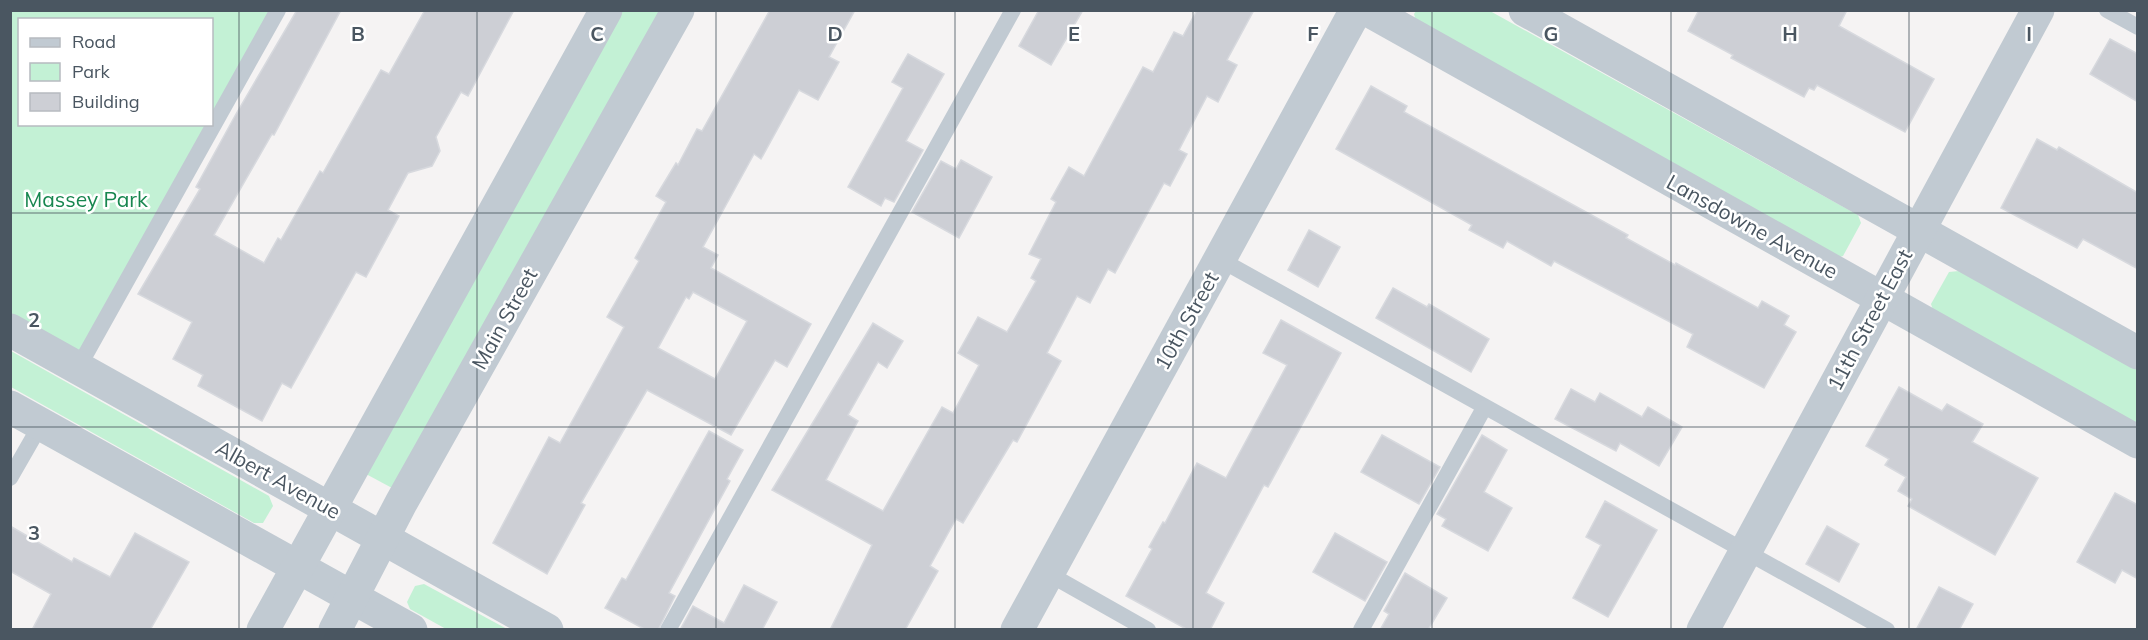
<svg xmlns="http://www.w3.org/2000/svg" width="2148" height="640" font-family="Mulish,sans-serif">
  <rect width="100%" height="100%" fill="#f5f3f3"/>
  <g fill="#c3f1d5" fill-rule="evenodd">
    <path d="M 11,11 L 278,11 L 78,368 L 11,330 ZM 20,20 L 212,20 L 212,124 L 20,124 Z"/>
    <path d="M 620,11 L 661,11 L 392,488 L 366,474 Z"/>
    <path d="M 1416,11 L 1490,11 L 1858,215 L 1861,223 L 1843,256 L 1836,258 L 1417,25 L 1414,14 Z"/>
    <path d="M 1959,271 L 2137,370 L 2137,425 L 1934,313 L 1931,304 L 1949,272 Z"/>
    <path d="M 11,351 L 269,496 L 273,506 L 263,523 L 254,523 L 11,387 Z"/>
    <path d="M 424,584 L 507,629 L 446,629 L 410,609 L 407,602 L 415,586 Z"/>
  </g>
  <g fill="#cdcfd5" stroke="#d7d9de" stroke-width="1.5" fill-rule="evenodd">
    <path d="M 297,10 L 341,10 L 274,135 L 272,134 L 214,235 L 264,263 L 278,238 L 281,240 L 320,171 L 323,173 L 381,70 L 389,74 L 425,10 L 514,10 L 468,96 L 461,92 L 436,137 L 440,151 L 432,166 L 408,173 L 388,210 L 399,216 L 366,277 L 356,272 L 291,388 L 282,383 L 262,421 L 198,386 L 203,375 L 173,359 L 192,322 L 138,294 L 200,189 L 196,187 L 236,114 Z"/>
    <path d="M 770,10 L 855,10 L 829,57 L 839,62 L 818,100 L 799,90 L 761,159 L 754,154 L 703,247 L 718,255 L 711,268 L 811,324 L 787,367 L 775,360 L 731,435 L 647,390 L 581,503 L 585,505 L 547,574 L 493,543 L 549,437 L 560,443 L 624,327 L 607,317 L 639,261 L 635,258 L 666,202 L 656,196 L 676,163 L 678,165 L 697,129 L 702,131 ZM 693,292 L 747,321 L 715,379 L 658,348 L 686,297 L 689,299 Z"/>
    <path d="M 1039,10 L 1083,10 L 1051,65 L 1019,46 Z"/>
    <path d="M 1197,10 L 1254,10 L 1227,60 L 1237,65 L 1218,102 L 1207,96 L 1179,150 L 1187,154 L 1170,186 L 1164,183 L 1115,273 L 1108,269 L 1090,303 L 1077,296 L 1047,353 L 1061,361 L 1017,442 L 1013,440 L 963,523 L 956,519 L 930,566 L 938,571 L 905,630 L 830,630 L 872,545 L 772,490 L 873,323 L 903,341 L 887,368 L 878,362 L 848,415 L 858,421 L 826,480 L 883,511 L 942,407 L 953,413 L 979,365 L 958,353 L 978,317 L 1007,332 L 1036,281 L 1031,278 L 1041,259 L 1029,254 L 1056,202 L 1051,199 L 1069,167 L 1084,176 L 1143,67 L 1153,72 L 1174,32 L 1183,36 Z"/>
    <path d="M 1699,10 L 1847,10 L 1839,26 L 1934,79 L 1905,132 L 1817,85 L 1814,90 L 1809,88 L 1804,97 L 1731,58 L 1733,55 L 1688,31 Z"/>
    <path d="M 2110,39 L 2138,54 L 2138,102 L 2090,74 Z"/>
    <path d="M 908,54 L 944,74 L 906,141 L 923,150 L 894,202 L 885,198 L 881,206 L 848,187 L 903,88 L 892,82 Z"/>
    <path d="M 1371,86 L 1407,106 L 1404,112 L 1628,235 L 1626,238 L 1675,265 L 1676,263 L 1758,308 L 1762,301 L 1789,316 L 1784,325 L 1796,332 L 1764,388 L 1687,347 L 1693,334 L 1554,261 L 1551,266 L 1507,241 L 1503,248 L 1469,230 L 1472,225 L 1336,149 Z"/>
    <path d="M 2037,139 L 2057,150 L 2059,147 L 2138,193 L 2138,269 L 2083,239 L 2077,248 L 2001,208 Z"/>
    <path d="M 961,160 L 992,177 L 959,238 L 912,212 L 941,161 L 956,169 Z"/>
    <path d="M 1309,230 L 1340,247 L 1318,287 L 1288,270 Z"/>
    <path d="M 1393,288 L 1427,307 L 1429,304 L 1489,339 L 1471,372 L 1376,318 Z"/>
    <path d="M 1281,320 L 1341,353 L 1268,487 L 1264,485 L 1206,593 L 1224,603 L 1210,630 L 1188,630 L 1126,596 L 1152,549 L 1149,547 L 1163,522 L 1165,523 L 1197,463 L 1226,478 L 1287,365 L 1263,353 Z"/>
    <path d="M 1899,387 L 1942,411 L 1947,404 L 1983,424 L 1972,442 L 2038,478 L 1995,555 L 1908,506 L 1912,499 L 1898,491 L 1906,477 L 1885,465 L 1889,459 L 1866,446 Z"/>
    <path d="M 1571,389 L 1595,402 L 1600,393 L 1642,417 L 1648,407 L 1682,427 L 1659,466 L 1620,443 L 1616,451 L 1555,419 Z"/>
    <path d="M 709,431 L 743,450 L 727,479 L 730,481 L 669,593 L 675,596 L 658,630 L 646,630 L 605,608 L 622,578 L 626,580 Z"/>
    <path d="M 1382,435 L 1440,467 L 1419,504 L 1361,472 Z"/>
    <path d="M 1482,435 L 1507,450 L 1484,492 L 1512,508 L 1488,551 L 1442,526 L 1446,519 L 1437,514 Z"/>
    <path d="M 2115,493 L 2138,505 L 2138,579 L 2122,570 L 2115,583 L 2077,562 Z"/>
    <path d="M 1605,501 L 1657,530 L 1608,617 L 1573,598 L 1601,545 L 1586,537 Z"/>
    <path d="M 10,526 L 72,562 L 74,558 L 110,577 L 135,533 L 189,562 L 150,630 L 32,630 L 51,594 L 10,571 Z"/>
    <path d="M 1827,526 L 1859,544 L 1839,582 L 1806,564 Z"/>
    <path d="M 1335,533 L 1387,562 L 1365,601 L 1313,572 Z"/>
    <path d="M 1405,573 L 1447,598 L 1428,630 L 1380,630 L 1389,614 L 1384,611 Z"/>
    <path d="M 744,585 L 777,602 L 762,630 L 680,630 L 693,606 L 724,623 Z"/>
    <path d="M 1939,587 L 1973,604 L 1959,630 L 1916,630 Z"/>
  </g>
  <g fill="none" stroke-linecap="round" stroke-linejoin="round">
    <g stroke="#c1cad2" stroke-width="16">
      <path d="M 2107,10 L 2138,27"/>
      <path d="M 1221,260 L 1887,630"/>
      <path d="M 78,368 L 278,10"/>
      <path d="M 10,478 L 41,424"/>
      <path d="M 1049,574 L 1148,630"/>
      <path d="M 668,630 L 1013,10"/>
      <path d="M 1361,630 L 1484,408"/>
    </g>
    <g stroke="#c1cad2" stroke-width="33">
      <path d="M 1368,10 L 2138,442"/>
      <path d="M 1525,10 L 2138,353"/>
      <path d="M 10,330 L 547,630"/>
      <path d="M 10,407 L 411,630"/>
      <path d="M 263,630 L 606,10"/>
      <path d="M 335,630 L 401,503 L 678,10"/>
      <path d="M 1017,630 L 1356,10"/>
      <path d="M 1703,630 L 2038,10"/>
    </g>
  </g>
  <path fill="none" stroke="#4a5661" stroke-width="1.5" stroke-opacity="0.55" d="M 239,10 L 239,630M 477,10 L 477,630M 716,10 L 716,630M 955,10 L 955,630M 1193,10 L 1193,630M 1432,10 L 1432,630M 1671,10 L 1671,630M 1909,10 L 1909,630M 10,213 L 2138,213M 10,427 L 2138,427"/>
  <g text-anchor="middle" stroke-width="5" stroke-linejoin="round" paint-order="stroke">
    <g font-size="21" fill="#17864f" stroke="#fff">
      <text x="86" y="207">Massey Park</text>
    </g>
    <g font-size="21" fill="#4a5661" stroke="#fff">
      <text transform="translate(1752 227) rotate(29)" y="7">Lansdowne Avenue</text>
      <text transform="translate(505 319) rotate(-61)" y="7">Main Street</text>
      <text transform="translate(1870 320) rotate(-62)" y="7">11th Street East</text>
      <text transform="translate(1187 321) rotate(-61)" y="7">10th Street</text>
      <text transform="translate(278 480) rotate(29)" y="7">Albert Avenue</text>
    </g>
  </g>
  <g font-size="20" text-anchor="middle" font-weight="bold" fill="#4a5661" stroke="#fff" stroke-width="5" stroke-linejoin="round" paint-order="stroke">
    <text x="358" y="41">B</text>
    <text x="597" y="41">C</text>
    <text x="835" y="41">D</text>
    <text x="1074" y="41">E</text>
    <text x="1313" y="41">F</text>
    <text x="1551" y="41">G</text>
    <text x="1790" y="41">H</text>
    <text x="2029" y="41">I</text>
    <text x="34" y="327">2</text>
    <text x="34" y="540">3</text>
  </g>
  <rect width="2148" height="640" fill="none" stroke="#4a5661" stroke-width="24"/>
  <rect x="18" y="18" width="195" height="108" fill="#ffffff" stroke="#b7bbc0" stroke-width="1.5"/>
  <rect x="30" y="38" width="30" height="9" fill="#c1cad2" stroke="#b7bbc0" stroke-width="1.5"/>
  <text x="72" y="48" font-size="18" fill="#4a5661">Road</text>
  <rect x="30" y="63" width="30" height="18" fill="#c3f1d5" stroke="#b7bbc0" stroke-width="1.5"/>
  <text x="72" y="78" font-size="18" fill="#4a5661">Park</text>
  <rect x="30" y="93" width="30" height="18" fill="#cdcfd5" stroke="#b7bbc0" stroke-width="1.5"/>
  <text x="72" y="108" font-size="18" fill="#4a5661">Building</text>
</svg>
